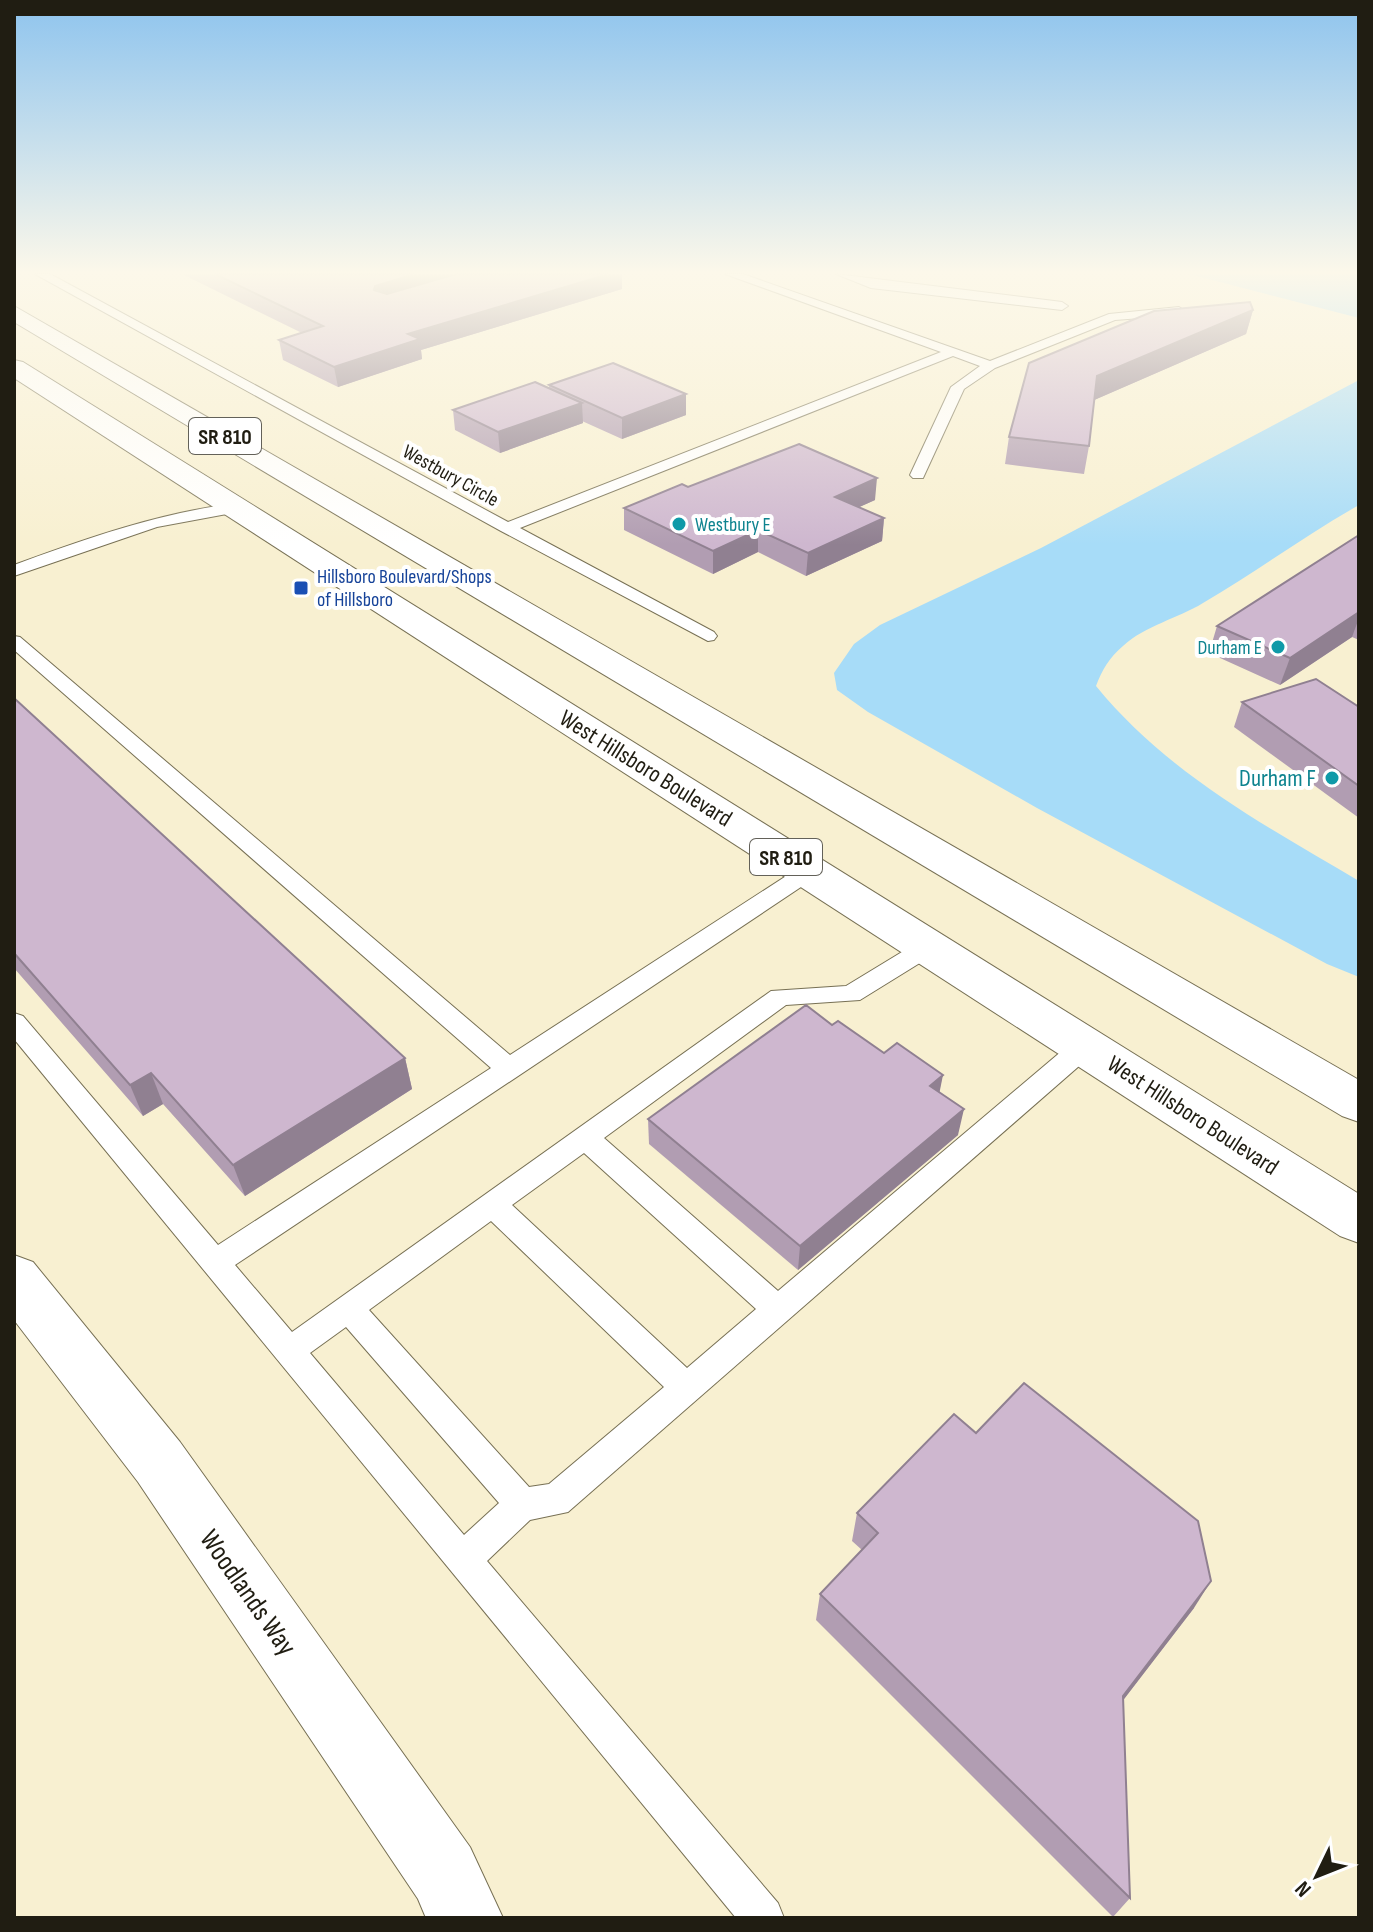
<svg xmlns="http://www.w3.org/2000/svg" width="1373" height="1932" font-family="'Sofia Sans Condensed',sans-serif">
  <rect width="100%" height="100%" fill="#f8f0d1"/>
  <g fill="#a7dcf8">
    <path d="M 1189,274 L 1359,274 L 1359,318 Z"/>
    <path d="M 1359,380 L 1359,505 C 1306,535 1256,572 1203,603 C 1177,619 1146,625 1123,646 C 1109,658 1102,670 1096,686 C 1167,773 1264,825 1359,881 L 1359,977 L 1327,964 L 1037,808 L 868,712 L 837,690 L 834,673 L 854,644 L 880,625 L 1041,548 Z"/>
  </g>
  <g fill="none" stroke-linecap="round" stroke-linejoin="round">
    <g stroke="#777054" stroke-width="2">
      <g id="lane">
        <path d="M 35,274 L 50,274 L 508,522 L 941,352 L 725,274 L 743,274 L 990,361 L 1109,314 L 1179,307 L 1185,311 L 1179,315 L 1115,320 L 995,368 L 964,389 L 923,478 L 913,478 L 910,475 L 951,387 L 980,366 L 953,356 L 520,528 L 714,632 L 717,636 L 714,640 L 708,641 L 501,531 Z"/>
        <path d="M 836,274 L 1062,302 L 1068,306 L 1062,310 L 871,288 Z"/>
        <path d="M 237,503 L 245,508 L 243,511 L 157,527 L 14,576 L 14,565 C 87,538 159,513 237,503 Z"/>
        <path d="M 14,636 L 20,637 L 510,1055 L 800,867 L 816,867 L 819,872 L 816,877 L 235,1265 L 292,1332 L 771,991 L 846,986 L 920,941 L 936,941 L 940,947 L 936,953 L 860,1000 L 786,1005 L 604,1138 L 778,1291 L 1076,1039 L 1085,1037 L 1094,1039 L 1098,1046 L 1094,1053 L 568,1512 L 530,1520 L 487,1561 L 778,1903 L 784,1918 L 736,1918 L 14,1039 L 14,1013 L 23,1016 L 218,1245 L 491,1068 L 14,650 ZM 584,1153 L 756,1309 L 687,1368 L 512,1205 ZM 491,1221 L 664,1387 L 549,1484 L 529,1487 L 369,1310 ZM 346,1327 L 499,1503 L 464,1535 L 310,1353 Z"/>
      </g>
    </g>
    <g stroke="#777054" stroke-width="2">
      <path id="street" d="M 14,1255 L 33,1262 L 180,1442 L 470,1847 L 503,1918 L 426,1918 L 418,1899 L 138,1482 L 14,1320 Z"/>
    </g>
    <g stroke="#777054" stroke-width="2">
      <g id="primary">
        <path d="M 14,306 L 1359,1080 L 1359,1122 L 1342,1116 L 14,322 Z"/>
        <path d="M 14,360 L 23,362 L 1359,1194 L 1359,1243 L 1340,1236 L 14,378 Z"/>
      </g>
    </g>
    <use href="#lane" fill="#fff" fill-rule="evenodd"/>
    <use href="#street" fill="#fff" fill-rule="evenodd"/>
    <use href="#primary" fill="#fff" fill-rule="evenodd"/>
  </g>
  <g fill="#b19db2">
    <path d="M 182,274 L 622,274 L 622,289 L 421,350 L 422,359 L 338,387 L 283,360 L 279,340 L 302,333 Z"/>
    <path d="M 1253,310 L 1246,334 L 1094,400 L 1089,446 L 1084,474 L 1005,464 L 1009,437 Z"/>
    <path d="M 549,385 L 686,415 L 622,439 L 582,421 L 583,423 L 500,453 L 455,430 L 453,410 L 549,388 Z"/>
    <path d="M 688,487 L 875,500 L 859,507 L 884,518 L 882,541 L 806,576 L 758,552 L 713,574 L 624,530 L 624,508 Z"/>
    <path d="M 1359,535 L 1359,640 L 1352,637 L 1280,685 L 1209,653 L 1217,626 Z"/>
    <path d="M 14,698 L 405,1058 L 412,1089 L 245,1196 L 163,1104 L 143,1116 L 14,968 Z"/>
    <path d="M 1242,702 L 1359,707 L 1359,818 L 1234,727 Z"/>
    <path d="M 832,1025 L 940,1093 L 958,1135 L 798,1270 L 649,1144 L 648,1119 Z"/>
    <path d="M 976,1433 L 1194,1608 L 1123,1700 L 1130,1898 L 1113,1917 L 816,1620 L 820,1594 L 862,1550 L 852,1541 L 857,1513 Z"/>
  </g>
  <g fill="#908091">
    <path d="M 415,274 L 478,274 L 378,304 L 374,290 L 375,286 Z"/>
    <path d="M 609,274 L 622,274 L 622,289 L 421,350 L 422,359 L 338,387 L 334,367 L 408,334 Z"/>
    <path d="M 1253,310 L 1246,334 L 1092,401 L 1097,376 Z"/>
    <path d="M 686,394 L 686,415 L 622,439 L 622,418 Z"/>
    <path d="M 582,403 L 583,423 L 500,453 L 498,432 Z"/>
    <path d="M 877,478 L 875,500 L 833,519 L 835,497 Z"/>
    <path d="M 884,518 L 882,541 L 806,576 L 808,553 Z"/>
    <path d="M 758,530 L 758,552 L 713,574 L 713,551 Z"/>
    <path d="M 1359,612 L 1359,618 L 1352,637 L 1280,685 L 1290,658 Z"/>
    <path d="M 405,1058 L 412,1089 L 245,1196 L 233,1165 Z"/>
    <path d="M 151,1073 L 163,1104 L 143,1116 L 130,1085 Z"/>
    <path d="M 943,1075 L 938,1100 L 930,1086 Z"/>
    <path d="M 964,1109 L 958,1135 L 798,1270 L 800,1246 Z"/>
    <path d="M 1211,1581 L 1194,1608 L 1108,1720 L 1123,1696 Z"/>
  </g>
  <g fill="#ceb7cf" stroke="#908091" stroke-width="2">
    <path d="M 215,274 L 415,274 L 375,286 L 374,290 L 387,294 L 456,274 L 609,274 L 408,334 L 420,339 L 334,367 L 279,340 L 323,326 Z"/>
    <path d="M 1250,302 L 1253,310 L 1097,376 L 1089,446 L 1009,437 L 1029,363 L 1154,311 Z"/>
    <path d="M 613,363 L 686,394 L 622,418 L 549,385 Z"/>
    <path d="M 535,382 L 582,403 L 498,432 L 453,410 Z"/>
    <path d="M 799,444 L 877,478 L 835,497 L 884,518 L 808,553 L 758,530 L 713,551 L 624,508 L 682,484 L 688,487 Z"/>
    <path d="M 1359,535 L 1359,612 L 1290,658 L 1217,626 Z"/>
    <path d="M 1316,679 L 1359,707 L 1359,786 L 1242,702 Z"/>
    <path d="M 14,698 L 405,1058 L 233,1165 L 151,1073 L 130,1085 L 14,953 Z"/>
    <path d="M 806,1005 L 832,1025 L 838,1021 L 884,1053 L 897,1043 L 943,1075 L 930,1086 L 964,1109 L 800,1246 L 648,1119 Z"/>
    <path d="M 1024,1383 L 1198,1521 L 1211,1581 L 1123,1696 L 1130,1898 L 820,1594 L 878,1533 L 857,1513 L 954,1414 L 976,1433 Z"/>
  </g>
  <linearGradient id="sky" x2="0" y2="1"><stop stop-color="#8ec4ee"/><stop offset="0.5" stop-color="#fcf8ea"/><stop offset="1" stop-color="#fcf8ea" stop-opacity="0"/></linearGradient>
  <rect width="1373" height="545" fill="url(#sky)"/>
  <g fill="#0f9aa8" stroke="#fff" stroke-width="3">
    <circle cx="679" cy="524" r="8"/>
    <circle cx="1278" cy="647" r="8"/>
    <circle cx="1332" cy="778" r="8"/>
  </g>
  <rect fill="#1a4fb4" stroke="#fff" stroke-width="3" x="293" y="580" width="16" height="16" rx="4"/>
  <g text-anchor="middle" stroke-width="8" stroke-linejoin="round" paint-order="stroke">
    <g font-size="20" fill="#201d12" stroke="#fff">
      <text transform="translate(451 475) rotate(29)" y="7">Westbury Circle</text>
    </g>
    <g font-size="20" fill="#0d838f" stroke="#fff" text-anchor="start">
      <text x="695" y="531">Westbury E</text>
      <text x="1262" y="654" text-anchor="end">Durham E</text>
    </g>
    <g font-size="20" fill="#164399" stroke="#fff" text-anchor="start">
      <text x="317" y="583">Hillsboro Boulevard/Shops<tspan x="317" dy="23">of Hillsboro</tspan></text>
    </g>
    <g fill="#fff" stroke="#636159" stroke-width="2">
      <rect x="189" y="418" width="72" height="36" rx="6"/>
      <rect x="750" y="839" width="72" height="36" rx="6"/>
    </g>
    <g font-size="22" font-weight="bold" fill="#201d12">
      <text x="225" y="444">SR 810</text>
      <text x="786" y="865">SR 810</text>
    </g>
    <g font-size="24" fill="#201d12" stroke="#fff">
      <text transform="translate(646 768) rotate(32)" y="8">West Hillsboro Boulevard</text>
      <text transform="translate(1193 1115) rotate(33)" y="8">West Hillsboro Boulevard</text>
    </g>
    <g font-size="24" fill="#0d838f" stroke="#fff" text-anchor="end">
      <text x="1316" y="786">Durham F</text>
    </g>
    <g font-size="28" fill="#201d12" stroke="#fff">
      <text transform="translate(249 1592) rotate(55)" y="10">Woodlands Way</text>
    </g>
  </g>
  <rect width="1373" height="1932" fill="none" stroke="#201d12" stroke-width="32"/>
  <g transform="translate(1317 1876) rotate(227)" stroke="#ffffff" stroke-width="6" paint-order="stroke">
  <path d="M0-6L14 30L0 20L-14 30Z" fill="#201d12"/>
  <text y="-12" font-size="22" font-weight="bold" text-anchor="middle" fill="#201d12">N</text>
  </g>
</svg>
